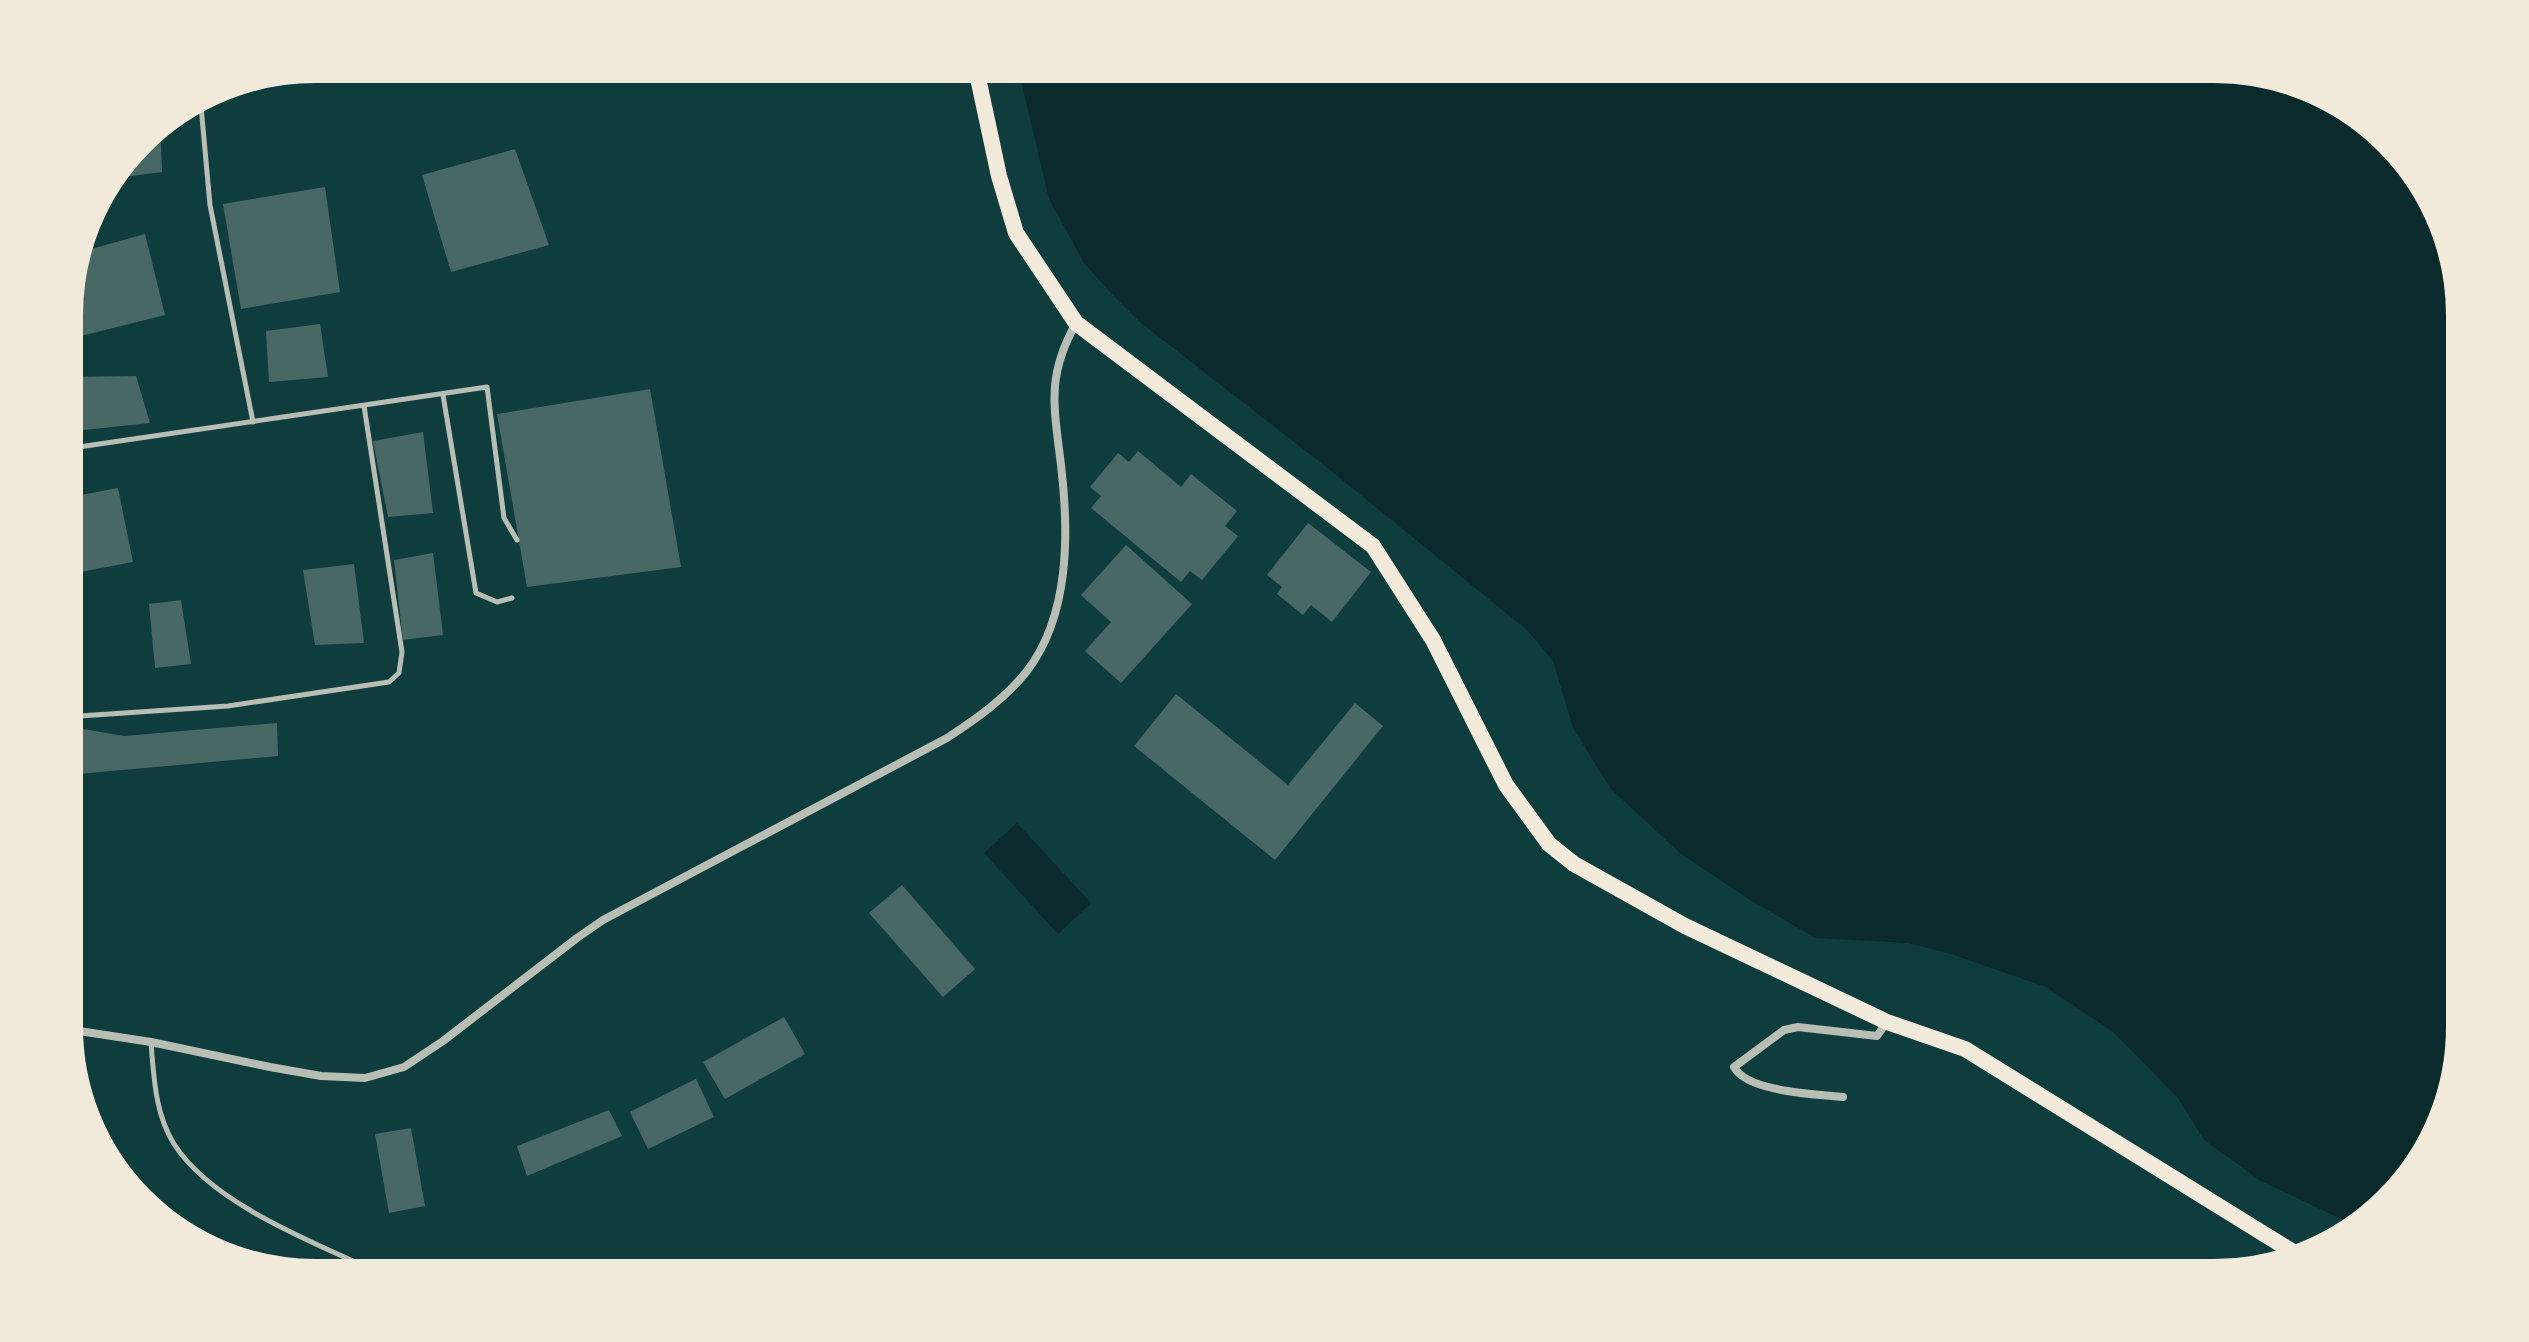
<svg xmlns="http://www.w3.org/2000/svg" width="2529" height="1342" font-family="Montserrat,sans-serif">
  <rect width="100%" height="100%" fill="#0f3d3e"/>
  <g fill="#0a2a2b">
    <path d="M 1017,64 L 2214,64 L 2325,90 L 2422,175 L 2463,283 L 2465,1027 L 2439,1138 L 2360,1228 L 2261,1181 L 2204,1140 L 2178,1098 L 2112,1031 L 2046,987 L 1951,954 L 1908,943 L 1815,938 L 1747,898 L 1681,854 L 1611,789 L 1573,728 L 1553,661 L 1527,630 L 1330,470 L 1141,323 L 1111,293 L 1084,263 L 1049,199 Z"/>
    <path d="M 1017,823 L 1091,903 L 1058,934 L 984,853 Z"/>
  </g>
  <g fill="#486865">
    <path d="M 160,120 L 162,172 L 109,179 L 149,127 Z"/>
    <path d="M 515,149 L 549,245 L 451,272 L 422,175 Z"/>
    <path d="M 325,187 L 340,292 L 241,309 L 223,204 Z"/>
    <path d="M 145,234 L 165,315 L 65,340 L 65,298 L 77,253 Z"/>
    <path d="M 320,324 L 328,377 L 269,382 L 266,331 Z"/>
    <path d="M 136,376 L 150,423 L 65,432 L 65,377 Z"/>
    <path d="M 650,389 L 681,567 L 527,587 L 497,414 Z"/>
    <path d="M 423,432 L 433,513 L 388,517 L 373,441 Z"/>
    <path d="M 1138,451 L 1181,487 L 1191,474 L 1237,511 L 1225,526 L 1238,536 L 1202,580 L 1190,571 L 1181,582 L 1091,508 L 1101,496 L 1090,487 L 1118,453 L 1129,462 Z"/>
    <path d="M 118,488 L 133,562 L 65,575 L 65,498 Z"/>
    <path d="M 1308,523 L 1371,572 L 1332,622 L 1311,605 L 1303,615 L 1277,594 L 1282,587 L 1267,575 Z"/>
    <path d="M 1126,545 L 1192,604 L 1121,683 L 1085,651 L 1111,622 L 1081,595 Z"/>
    <path d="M 433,553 L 443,635 L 403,640 L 394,560 Z"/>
    <path d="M 354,564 L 364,643 L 315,645 L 303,570 Z"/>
    <path d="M 181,600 L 191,664 L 155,668 L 149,604 Z"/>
    <path d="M 1176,694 L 1288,785 L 1355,703 L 1383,726 L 1275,860 L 1134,746 Z"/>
    <path d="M 277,723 L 278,756 L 67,775 L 65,726 L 124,736 Z"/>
    <path d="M 902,885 L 975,969 L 943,997 L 869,913 Z"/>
    <path d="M 784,1017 L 805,1054 L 725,1099 L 703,1062 Z"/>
    <path d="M 696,1079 L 714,1117 L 648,1149 L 630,1112 Z"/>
    <path d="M 609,1110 L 622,1136 L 527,1176 L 517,1146 Z"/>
    <path d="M 411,1128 L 425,1206 L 389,1213 L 375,1134 Z"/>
  </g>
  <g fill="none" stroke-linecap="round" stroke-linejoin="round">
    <g stroke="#b8beb3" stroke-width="5">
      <path d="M 200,95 L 210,205 L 253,422"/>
      <path d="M 443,395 L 476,593 L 497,602 L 512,598"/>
      <path d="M 65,449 L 487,387 L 504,518 L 517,540"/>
      <path d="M 65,717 L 228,706 L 389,682 L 399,673 L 402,652 L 364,406"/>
      <path d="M 151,1043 C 154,1077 155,1114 174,1144 C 214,1207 325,1247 391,1278"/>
    </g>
    <g stroke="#b8beb3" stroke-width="8">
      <path d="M 66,1029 L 151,1042 L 270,1067 L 321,1076 L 365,1078 L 404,1067 L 443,1041 L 577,938 L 603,920 L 947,738 C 976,719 1005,699 1027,671 C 1070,615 1069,532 1061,465 C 1054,406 1046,377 1076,323"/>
      <path d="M 1843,1097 C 1815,1094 1747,1092 1734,1067 L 1784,1030 L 1798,1027 L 1877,1036 L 1887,1022"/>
    </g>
    <path stroke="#f1e9da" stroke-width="16" d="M 975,64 L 999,176 L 1016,233 L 1076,323 L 1373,546 L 1433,640 L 1506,785 L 1549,844 L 1574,864 L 1685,926 L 1887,1022 L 1965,1049 L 2298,1255"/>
  </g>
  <path d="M0 0H2529V1342H0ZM315 78H2214A237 237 0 0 1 2451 315V1027A237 237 0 0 1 2214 1264H315A237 237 0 0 1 78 1027V315A237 237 0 0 1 315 78Z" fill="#f1e9da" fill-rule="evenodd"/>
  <path fill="none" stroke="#f1e9da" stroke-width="10" d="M315 78H2214A237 237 0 0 1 2451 315V1027A237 237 0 0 1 2214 1264H315A237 237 0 0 1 78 1027V315A237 237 0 0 1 315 78Z"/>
</svg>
